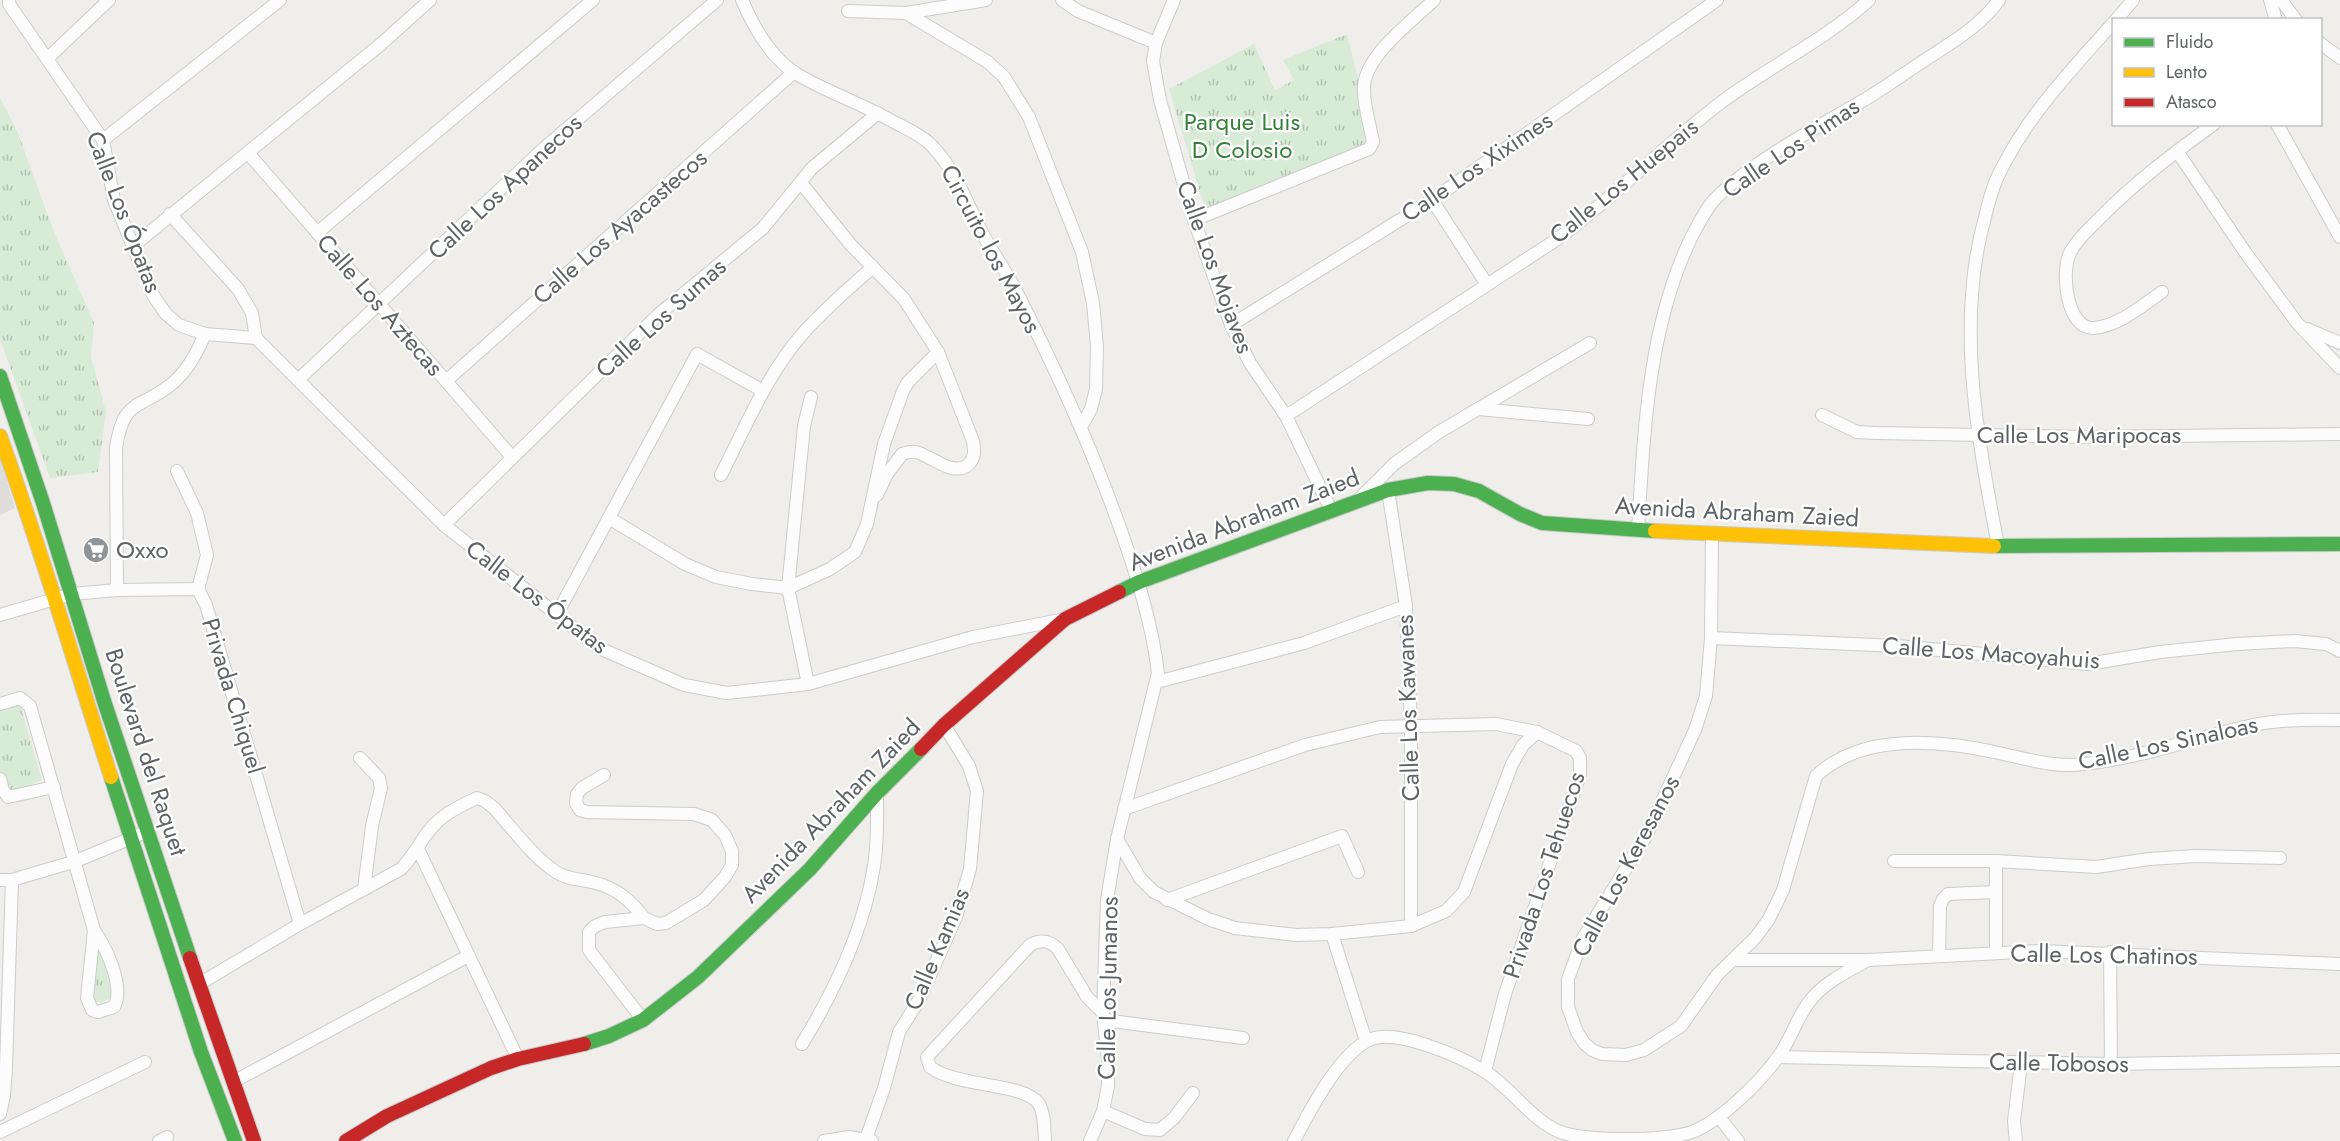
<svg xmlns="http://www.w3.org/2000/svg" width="2340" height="1141" font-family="Jost,sans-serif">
  <defs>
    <pattern id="grass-tufts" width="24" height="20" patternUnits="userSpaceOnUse" patternTransform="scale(1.5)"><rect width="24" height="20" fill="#d8ebd6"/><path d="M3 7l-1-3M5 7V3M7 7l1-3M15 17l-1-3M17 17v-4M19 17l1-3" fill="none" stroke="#b2c2b1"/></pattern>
  </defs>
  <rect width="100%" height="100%" fill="#efeeea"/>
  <path fill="#dfddda" d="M 0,457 L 15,508 L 0,515 Z"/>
  <g fill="url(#grass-tufts)">
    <path d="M 1347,34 L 1361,90 L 1366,145 L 1206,212 L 1169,89 L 1254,44 L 1275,90 L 1294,80 L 1283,60 Z"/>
    <path d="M 0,98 L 18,133 L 52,227 L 94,323 L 91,357 L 106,412 L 98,472 L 50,478 L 0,339 Z"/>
    <path d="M 20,705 L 42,780 L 15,792 L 2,783 L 0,771 L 0,710 Z"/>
    <path d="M 94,947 L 102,947 L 112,997 L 100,1003 L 92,1000 Z"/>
  </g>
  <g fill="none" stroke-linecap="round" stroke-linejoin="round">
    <g stroke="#cbcccc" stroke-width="14">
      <g id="street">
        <path d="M 9,0 L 9,4 L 103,140 L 114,200 L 153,295 L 166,314 L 179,325 L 205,334 L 256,338"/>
        <path d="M 742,0 C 753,26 771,57 795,73 C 824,91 861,103 892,121 C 905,128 920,134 930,144 C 956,169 968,207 985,238 C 994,255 1006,271 1015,289 C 1054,365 1090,444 1119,525 C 1136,573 1152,622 1158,673 L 1117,839 L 1107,900 L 1103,1013 L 1108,1060 L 1108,1086 L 1103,1111 L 1090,1141"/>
        <path d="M 1062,0 L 1078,11 L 1156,43"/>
        <path d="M 1174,0 L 1156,43 L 1153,61 L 1160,100 L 1194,220 L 1231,325 L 1250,363 L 1286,416 L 1331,510"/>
        <path d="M 2270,0 L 2276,20"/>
        <path d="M 2281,0 L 2296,20"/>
        <path d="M 848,11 L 906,13 L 986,0"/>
        <path d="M 906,13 L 988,62 L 1004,77 L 1029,117 L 1082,252 L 1093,303 L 1097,346 L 1096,389 L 1091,409 L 1081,427"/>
        <path d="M 2116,20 L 2133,0"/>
        <path d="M 2320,43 L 2340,58"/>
        <path d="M 48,58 L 109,0"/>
        <path d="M 2277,124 L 2340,237"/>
        <path d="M 103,140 L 280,0"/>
        <path d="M 2177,151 L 2245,252 L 2298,324 L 2340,368"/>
        <path d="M 248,153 L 512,457"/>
        <path d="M 801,183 L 850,244 L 904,299 L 938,352 L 973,441 C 974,449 976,457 969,464 C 954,478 932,456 916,452 C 911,451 907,452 902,454 L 887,474 L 877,495"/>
        <path d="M 1432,200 L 1486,283"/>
        <path d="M 170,214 L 238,289 L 252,313 L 256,338 L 298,380 L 444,525 L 599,648 L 684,685 L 727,693 L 808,684 L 973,637 L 1065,619"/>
        <path d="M 1194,220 L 1369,149 L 1373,142 C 1370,124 1363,105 1364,86 C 1366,55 1412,21 1434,0"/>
        <path d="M 317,233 L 593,0"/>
        <path d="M 133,246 L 381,44 L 430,0"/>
        <path d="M 2162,292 C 2143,305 2119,326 2094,328 C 2066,330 2060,269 2071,251 C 2078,238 2090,228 2101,217 C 2135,182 2174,153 2214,124"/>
        <path d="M 1231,325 L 1432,200 L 1717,0"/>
        <path d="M 2307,329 L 2340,343"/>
        <path d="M 298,380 L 543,149 L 717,0"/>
        <path d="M 446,381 L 794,72"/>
        <path d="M 1478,409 L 1588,419"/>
        <path d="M 1822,415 L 1857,432 L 1877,433 L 2086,437 L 2340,434"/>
        <path d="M 1286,416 L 1559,238 C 1616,195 1666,144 1723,101 C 1770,66 1825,40 1869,0"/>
        <path d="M 177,471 L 197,513 L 207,555 L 198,589 L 206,605 L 300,924"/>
        <path d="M 721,475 C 746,426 768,372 805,331 C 826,308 850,287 873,267"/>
        <path d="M 1388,490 L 1406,606 L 1411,725 L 1411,926"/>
        <path d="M 1359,499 L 1394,464 L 1439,432 L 1590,343"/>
        <path d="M 609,518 L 685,564 L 716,577 L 752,584 L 788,588 L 830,569 L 855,552 L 867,524 L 884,444 L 903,391 L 908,382 L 938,352"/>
        <path d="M 444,525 L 659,314 L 763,228 L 812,168 L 878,113"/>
        <path d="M 1638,530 C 1644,431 1648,326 1692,236 C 1699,223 1706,208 1716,198 C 1754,160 1818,127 1864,100 C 1884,88 1902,75 1922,62 C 1949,44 1980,27 1999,0"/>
        <path d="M 1712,535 L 1711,638 L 1706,696 L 1695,730 L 1646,836 L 1583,938 L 1568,979 L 1568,1007 L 1577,1032 L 1584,1043 L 1592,1050 L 1602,1054 L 1626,1055 L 1644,1050 L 1681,1026 L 1717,975 L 1755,938 L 1769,919 L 1783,890 L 1816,776 C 1863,732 1941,740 1999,753 C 2027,759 2055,768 2084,764 C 2140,758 2195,738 2249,726 C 2279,719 2310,719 2340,720"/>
        <path d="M 1998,546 C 1978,439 1955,325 1985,217 C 1989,201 1993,184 2001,170 C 2028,115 2073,68 2114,22"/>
        <path d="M 117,590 L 116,448 C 124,394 142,411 175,381 C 189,368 198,351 205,334"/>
        <path d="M 557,614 L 697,354 L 763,391"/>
        <path d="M 0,615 L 72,594 L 117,590 L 198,589"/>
        <path d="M 1711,638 L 1898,646 L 2088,664 L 2160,652 L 2237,644 L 2294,641 L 2326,644 L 2340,651"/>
        <path d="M 1157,682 L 1304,643 L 1406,606"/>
        <path d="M 808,684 L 788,588 L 804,426 L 811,397"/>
        <path d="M 0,704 L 20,698 L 30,706 L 94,930 L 87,998 L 92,1010 L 98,1012 L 114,1007 C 125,987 106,947 94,930"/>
        <path d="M 360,758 L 379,778 L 381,788 L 372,826 L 364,889"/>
        <path d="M 604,775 L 582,788 L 577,794 L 576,803 L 580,810 L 587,812 L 694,814 L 712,820 L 725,835 L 732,851 L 732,865 L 725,877 L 704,900 L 666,923 L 657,924 L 644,918 L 605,922 L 595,926 L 589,932 L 589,950 L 643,1020"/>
        <path d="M 0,779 L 3,790 L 8,797 L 54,787"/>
        <path d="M 1124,809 L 1305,745 L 1380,727 L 1496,724 L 1537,732 L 1576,751 L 1580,758 L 1580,775 L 1505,994 L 1485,1071"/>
        <path d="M 1117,839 L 1140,878 L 1154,892 L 1208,919 L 1235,928 L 1296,935 L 1332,934 L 1411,926 L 1446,911 L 1464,892 L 1512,764 L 1523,745 L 1537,732"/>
        <path d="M 418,849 L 518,1059"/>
        <path d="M 1894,861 L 1996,861 L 2096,867 L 2149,859 L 2196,856 L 2280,858"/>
        <path d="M 1996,861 L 1996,952"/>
        <path d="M 0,880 L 12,880 L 76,861 L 148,831"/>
        <path d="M 1167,900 L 1342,836 L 1358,872"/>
        <path d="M 1332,934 L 1366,1041"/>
        <path d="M 2110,952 L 2111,1064"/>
        <path d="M 1939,956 L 1940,906 L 1943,899 L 1948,894 L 1996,892"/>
        <path d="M 1734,960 L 1868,960 L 2041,951 L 2340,964"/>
        <path d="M 199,984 L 300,924 L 401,869 C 415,855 422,836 436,823 C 447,812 462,805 477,798 L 485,801 L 494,808 C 513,829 532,856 556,872 C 568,880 583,879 596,883 C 618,889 631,901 644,918"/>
        <path d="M 1104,1020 L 1243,1038"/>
        <path d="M 802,1044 C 835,990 864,930 874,866 C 878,842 877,817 877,793"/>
        <path d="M 1778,1057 L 2111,1064 L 2340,1060"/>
        <path d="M 233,1082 L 468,956"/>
        <path d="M 1103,1111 L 1145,1129 L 1160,1130 L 1174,1118 L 1193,1093"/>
        <path d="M 0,1114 L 4,1096 L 6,1067 L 12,880"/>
        <path d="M 1719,1117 L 1738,1141"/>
        <path d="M 0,1132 L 145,1062"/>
        <path d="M 866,1139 L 884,1088 L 899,1032 L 919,1000 L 956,917 L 970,869 L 977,791 L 969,766 L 944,725"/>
        <path d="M 159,1141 L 167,1137"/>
        <path d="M 824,1141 L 849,1137 L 872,1141"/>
        <path d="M 1045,1141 C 1044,1130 1045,1114 1039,1104 C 1024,1082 958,1088 930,1067 L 927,1057 L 1030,945 C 1041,939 1049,940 1058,949 L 1087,997 L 1103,1013"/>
        <path d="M 1294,1141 C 1309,1112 1339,1054 1369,1040 C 1395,1027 1461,1057 1484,1071 C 1512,1088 1532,1122 1563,1133 C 1592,1141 1659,1141 1689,1133 C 1718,1124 1760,1082 1778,1057 C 1791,1040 1796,1019 1809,1002 C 1823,983 1848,971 1868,960"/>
        <path d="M 2016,1141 L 2014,1121 L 2021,1064"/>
      </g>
    </g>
    <g stroke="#cacacb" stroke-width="16">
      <g id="fast">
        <path d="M 0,376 L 43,503 L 105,704 L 190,958"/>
        <path d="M 1994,546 L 2340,544"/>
        <path d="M 1119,592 L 1139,582 L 1388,490 L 1428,483 L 1454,484 L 1479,491 L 1520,514 L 1542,523 L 1655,531"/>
        <path d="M 111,777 L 201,1052 L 235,1141"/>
        <path d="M 584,1044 L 609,1036 L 643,1020 L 698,977 L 810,869 L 877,793 L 921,749"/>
      </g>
    </g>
    <g stroke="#cacacb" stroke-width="16">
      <g id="slow">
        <path d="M 0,436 C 41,548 74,663 111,777"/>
        <path d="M 1655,531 L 1994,546"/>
      </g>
    </g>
    <g stroke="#cacacb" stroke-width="16">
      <g id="jam">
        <path d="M 921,749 L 944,725 L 1065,619 L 1119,592"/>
        <path d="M 190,958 L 254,1141"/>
        <path d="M 346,1141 L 387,1116 L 491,1068 L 518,1059 L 584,1044"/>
      </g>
    </g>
    <use href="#street" stroke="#fdfcfc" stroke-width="12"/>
    <use href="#fast" stroke="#4caf50" stroke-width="14"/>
    <use href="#slow" stroke="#ffc107" stroke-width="14"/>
    <use href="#jam" stroke="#c62828" stroke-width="14"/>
  </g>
  <defs>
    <g id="supermarket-disc" transform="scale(1.35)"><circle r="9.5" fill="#919496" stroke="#fff"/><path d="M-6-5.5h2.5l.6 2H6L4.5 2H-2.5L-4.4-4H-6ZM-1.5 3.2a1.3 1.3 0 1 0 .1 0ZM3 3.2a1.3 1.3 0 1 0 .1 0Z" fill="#fff"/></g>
  </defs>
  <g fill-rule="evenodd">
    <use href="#supermarket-disc" x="96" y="550"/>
  </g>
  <g text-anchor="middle" stroke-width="4.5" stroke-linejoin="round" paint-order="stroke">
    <g font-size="24" fill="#348238" stroke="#fff">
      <text x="1242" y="130">Parque Luis<tspan x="1242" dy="28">D Colosio</tspan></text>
    </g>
    <g font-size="24" fill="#5f6368" stroke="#fff">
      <text transform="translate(1791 148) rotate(-34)" y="8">Calle Los Pimas</text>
      <text transform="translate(1477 167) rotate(-34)" y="8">Calle Los Xiximes</text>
      <text transform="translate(1624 181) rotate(-39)" y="8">Calle Los Huepais</text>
      <text transform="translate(505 187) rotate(-43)" y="8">Calle Los Apanecos</text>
      <text transform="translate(124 212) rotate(69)" y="8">Calle Los Ópatas</text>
      <text transform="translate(620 227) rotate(-41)" y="8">Calle Los Ayacastecos</text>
      <text transform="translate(991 249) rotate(62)" y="8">Circuito los Mayos</text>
      <text transform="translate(1215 267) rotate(70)" y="8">Calle Los Mojaves</text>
      <text transform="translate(380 305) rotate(49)" y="8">Calle Los Aztecas</text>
      <text transform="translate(661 318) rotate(-42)" y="8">Calle Los Sumas</text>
      <text x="2079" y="443">Calle Los Maripocas</text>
      <text transform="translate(1737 512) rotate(3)" y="8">Avenida Abraham Zaied</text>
      <text transform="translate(1244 520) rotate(-21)" y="8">Avenida Abraham Zaied</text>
      <text transform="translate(537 597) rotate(37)" y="8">Calle Los Ópatas</text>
      <text transform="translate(1991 653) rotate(4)" y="8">Calle Los Macoyahuis</text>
      <text transform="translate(233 696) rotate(73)" y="8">Privada Chiquel</text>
      <text transform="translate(1408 708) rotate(-92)" y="8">Calle Los Kawanes</text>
      <text transform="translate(2168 743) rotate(-12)" y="8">Calle Los Sinaloas</text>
      <text transform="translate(146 752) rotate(72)" y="8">Boulevard del Raquet</text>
      <text transform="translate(831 811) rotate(-46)" y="8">Avenida Abraham Zaied</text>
      <text transform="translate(1626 866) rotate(-62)" y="8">Calle Los Keresanos</text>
      <text transform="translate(1544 875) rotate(-72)" y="8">Privada Los Tehuecos</text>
      <text transform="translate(937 949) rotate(-67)" y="8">Calle Kamias</text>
      <text transform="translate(2104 955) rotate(1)" y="8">Calle Los Chatinos</text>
      <text transform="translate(1108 988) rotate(-89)" y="8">Calle Los Jumanos</text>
      <text transform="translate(2059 1063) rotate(1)" y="8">Calle Tobosos</text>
    </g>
    <g font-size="24" fill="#5f6368" stroke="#fff" text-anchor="start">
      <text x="116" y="558">Oxxo</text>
    </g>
  </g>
  <rect x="2112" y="18" width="210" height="108" fill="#ffffff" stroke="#bfc1c3" stroke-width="1.5"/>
  <rect x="2124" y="38" width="30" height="9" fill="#4caf50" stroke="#bfc1c3" stroke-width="1.5"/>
  <text x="2166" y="48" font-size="18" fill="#5f6368">Fluido</text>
  <rect x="2124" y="68" width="30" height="9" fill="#ffc107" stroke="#bfc1c3" stroke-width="1.5"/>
  <text x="2166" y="78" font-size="18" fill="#5f6368">Lento</text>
  <rect x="2124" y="98" width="30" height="9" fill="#c62828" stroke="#bfc1c3" stroke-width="1.5"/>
  <text x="2166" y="108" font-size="18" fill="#5f6368">Atasco</text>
</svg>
